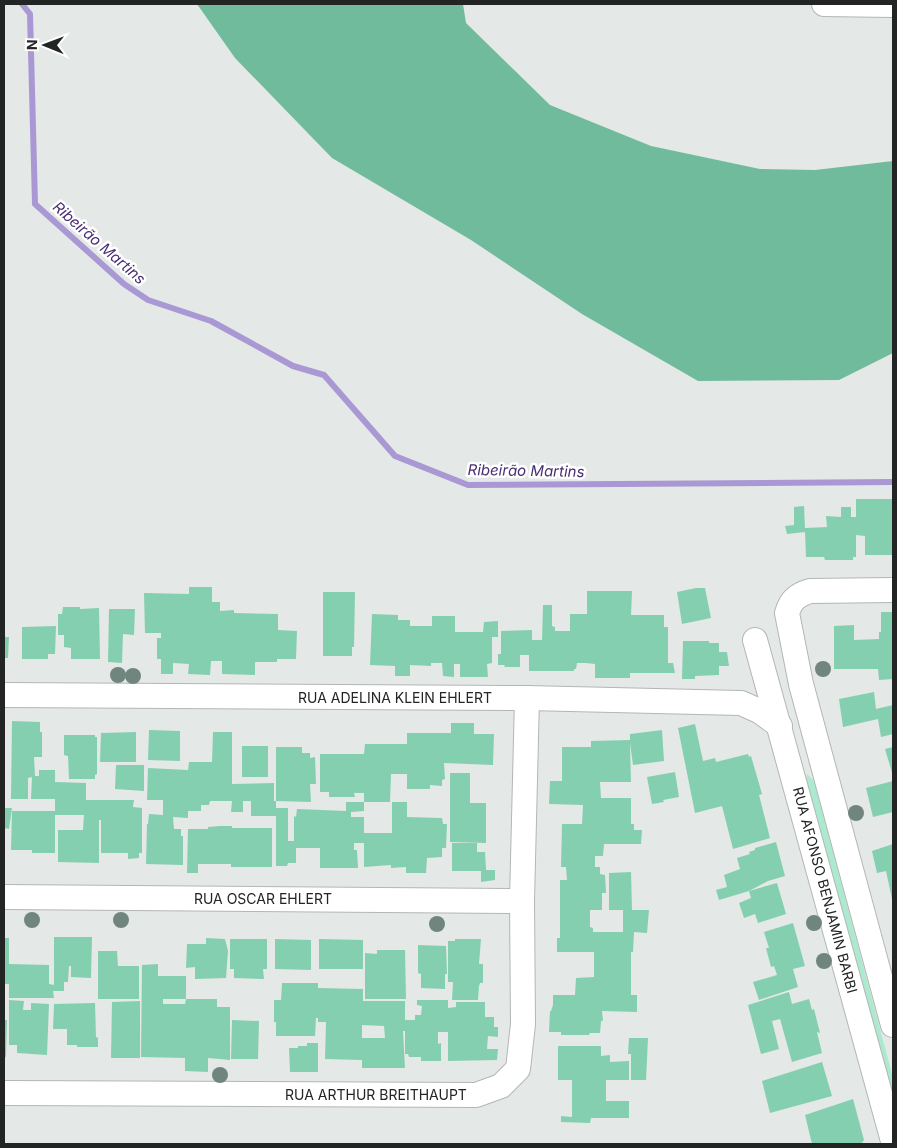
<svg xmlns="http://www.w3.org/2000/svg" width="897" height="1148" font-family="Inter,sans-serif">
  <rect width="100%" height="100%" fill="#e4e8e6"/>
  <path fill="#abeacf" d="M 807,774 L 814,781 L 893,1078 L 893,1107 L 806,784 Z"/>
  <path fill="#71bb9d" d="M 197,4 L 463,4 L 466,23 L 550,105 L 651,146 L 760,169 L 815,170 L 893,161 L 893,353 L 839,380 L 698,381 L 582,314 L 471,240 L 332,158 L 235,58 Z"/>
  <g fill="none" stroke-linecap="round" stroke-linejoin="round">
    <path stroke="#a998d3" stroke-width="6" d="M 22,4 L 30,14 L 35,204 L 124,284 L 148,300 L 211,321 L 293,366 L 324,375 L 395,456 L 468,485 L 893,482"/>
  </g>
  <g fill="#85cfb1" fill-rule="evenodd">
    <path d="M 856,499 L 893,499 L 893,555 L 865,555 L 865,536 L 856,535 L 856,557 L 853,557 L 853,560 L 825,560 L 824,557 L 806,557 L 805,532 L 787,534 L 785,526 L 794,525 L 794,507 L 804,506 L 805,528 L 827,527 L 826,516 L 841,517 L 841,507 L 851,507 L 851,517 L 856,517 Z"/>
    <path d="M 189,587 L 212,587 L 212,602 L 220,602 L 220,611 L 234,610 L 234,613 L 278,614 L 278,630 L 297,631 L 296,659 L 277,659 L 277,662 L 255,662 L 255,675 L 222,674 L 222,661 L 211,661 L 210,675 L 188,674 L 189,664 L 173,663 L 173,674 L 161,674 L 161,659 L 157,659 L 157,638 L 161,638 L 161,633 L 145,633 L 144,593 L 189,594 Z"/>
    <path d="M 696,588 L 705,588 L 711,618 L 682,624 L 677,592 Z"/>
    <path d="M 587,591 L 632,591 L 631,615 L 664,615 L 664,627 L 668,627 L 668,663 L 673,663 L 675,673 L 630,673 L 630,678 L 595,678 L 595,664 L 586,663 L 577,663 L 576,669 L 574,669 L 574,671 L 529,671 L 529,655 L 520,655 L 520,667 L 504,667 L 505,665 L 498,665 L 498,654 L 501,654 L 501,631 L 532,630 L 532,640 L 542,640 L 543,605 L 552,605 L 552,626 L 555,627 L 555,631 L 570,631 L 570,614 L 587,614 Z"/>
    <path d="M 323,592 L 355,592 L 354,647 L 352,647 L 352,656 L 323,656 Z"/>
    <path d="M 63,607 L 80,607 L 80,609 L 99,608 L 100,659 L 71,659 L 71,648 L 64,647 L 64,635 L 58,635 L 58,614 L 62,614 Z"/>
    <path d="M 109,609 L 135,609 L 134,635 L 123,634 L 122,663 L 108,662 Z"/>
    <path d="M 881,612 L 893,612 L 893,679 L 879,680 L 878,669 L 834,669 L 834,626 L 854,625 L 854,640 L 879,639 L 879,632 L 881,632 Z"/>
    <path d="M 372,614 L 398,615 L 398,620 L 410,620 L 410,626 L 432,626 L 432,616 L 455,616 L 455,632 L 483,632 L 484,622 L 498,621 L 498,637 L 492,637 L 492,663 L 487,664 L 488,677 L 460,677 L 460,664 L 454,664 L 454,677 L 443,676 L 442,663 L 431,663 L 431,666 L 410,665 L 410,676 L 395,676 L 395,666 L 370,665 Z"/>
    <path d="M 56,626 L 55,654 L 48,654 L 48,659 L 22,659 L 22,627 Z"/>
    <path d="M 4,637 L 9,637 L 8,658 L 4,658 Z"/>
    <path d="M 683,641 L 709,641 L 709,643 L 719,643 L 719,652 L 727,652 L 729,666 L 719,666 L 719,675 L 695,676 L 695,679 L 682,679 Z"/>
    <path d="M 874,692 L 876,709 L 893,705 L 893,734 L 881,737 L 878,719 L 843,727 L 839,699 Z"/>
    <path d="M 12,721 L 40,722 L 40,732 L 42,732 L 42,757 L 34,757 L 35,776 L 39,776 L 39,770 L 55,770 L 55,782 L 86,783 L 86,800 L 134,800 L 133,807 L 142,808 L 142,853 L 139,853 L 139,858 L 128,859 L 128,853 L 101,853 L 101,820 L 99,820 L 99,863 L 58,862 L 58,830 L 83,830 L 84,815 L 55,815 L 55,853 L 32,853 L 32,850 L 11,850 L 12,811 L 55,811 L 55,799 L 31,799 L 32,777 L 28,778 L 28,799 L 11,799 Z"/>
    <path d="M 451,723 L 474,723 L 474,734 L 494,734 L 493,765 L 444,763 L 445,779 L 442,780 L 442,786 L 430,785 L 430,789 L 407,789 L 407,774 L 391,774 L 390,802 L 364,802 L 364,793 L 354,793 L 355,797 L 329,797 L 329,792 L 320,792 L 320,754 L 364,754 L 365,744 L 407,744 L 407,733 L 451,733 Z"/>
    <path d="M 695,724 L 703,761 L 715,758 L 716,762 L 748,754 L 749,757 L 751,756 L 762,794 L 759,795 L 770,838 L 733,849 L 722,806 L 695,813 L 678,728 Z"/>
    <path d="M 149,730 L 180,731 L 180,761 L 148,760 Z"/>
    <path d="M 662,730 L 664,761 L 633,765 L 630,743 L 631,782 L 600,782 L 601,798 L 631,798 L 631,824 L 634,824 L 634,830 L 642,830 L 641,844 L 604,844 L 603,856 L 595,856 L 595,867 L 600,867 L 600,874 L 605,875 L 606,893 L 602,893 L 602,910 L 590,910 L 590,927 L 593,928 L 593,932 L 623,932 L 623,910 L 609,910 L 609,873 L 631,872 L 632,910 L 649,910 L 647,933 L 634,932 L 633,952 L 631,952 L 631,995 L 637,995 L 637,1012 L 602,1011 L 603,1021 L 601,1021 L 600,1033 L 590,1033 L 589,1035 L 561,1035 L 561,1032 L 549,1032 L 550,1011 L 551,1011 L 553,1005 L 553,995 L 575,995 L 576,978 L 594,977 L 594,952 L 557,952 L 557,938 L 560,938 L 560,880 L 567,880 L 566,867 L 561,867 L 562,824 L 582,824 L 583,805 L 549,804 L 550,781 L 562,781 L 562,747 L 591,747 L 591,741 L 630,740 L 630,734 Z"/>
    <path d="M 136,732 L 136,762 L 100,762 L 101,733 Z"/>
    <path d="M 213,732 L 232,732 L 232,784 L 274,783 L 274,801 L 276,801 L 276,808 L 288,808 L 288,841 L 294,841 L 294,816 L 296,817 L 297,809 L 346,811 L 346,802 L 364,802 L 364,811 L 351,812 L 351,817 L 364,817 L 364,833 L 392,833 L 392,802 L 407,802 L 407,817 L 442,818 L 443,824 L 447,824 L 446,848 L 442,848 L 442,857 L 427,858 L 426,873 L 406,873 L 406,867 L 391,868 L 391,865 L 364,867 L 364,843 L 354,843 L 354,850 L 357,850 L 358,868 L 320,868 L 320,848 L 296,848 L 296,863 L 288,863 L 287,866 L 276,866 L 276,816 L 251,816 L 251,801 L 243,801 L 243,812 L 231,812 L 232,801 L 210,801 L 209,805 L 201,805 L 201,811 L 188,811 L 188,818 L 173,817 L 174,829 L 181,829 L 181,836 L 183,836 L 183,865 L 146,864 L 147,824 L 148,824 L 149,814 L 163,815 L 163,800 L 147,800 L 148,768 L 188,770 L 189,762 L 212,762 Z"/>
    <path d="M 64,735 L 95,735 L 95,737 L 97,737 L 97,774 L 95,775 L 95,779 L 69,779 L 68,756 L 64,755 Z"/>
    <rect x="242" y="746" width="26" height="31"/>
    <path d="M 276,747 L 302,747 L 302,753 L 310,753 L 310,758 L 315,757 L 316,784 L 310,784 L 311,802 L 276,801 Z"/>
    <path d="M 893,747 L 893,776 L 885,749 Z"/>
    <path d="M 116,765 L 144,765 L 144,791 L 115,789 Z"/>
    <path d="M 675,772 L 679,797 L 663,800 L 664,802 L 652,804 L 647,777 Z"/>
    <path d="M 450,773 L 470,773 L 470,803 L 486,803 L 486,843 L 450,842 Z"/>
    <path d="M 893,781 L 893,812 L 873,817 L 866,788 Z"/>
    <path d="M 4,808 L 12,808 L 9,829 L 4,828 Z"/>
    <path d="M 220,826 L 232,826 L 232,828 L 272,828 L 272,867 L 231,867 L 231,864 L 198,864 L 198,873 L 187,873 L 188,829 L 208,829 L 208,827 Z"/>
    <path d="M 776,842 L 785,876 L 768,881 L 749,891 L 777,883 L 786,914 L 758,923 L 755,914 L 744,918 L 739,903 L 751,898 L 749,891 L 719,900 L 716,890 L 727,887 L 724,875 L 740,869 L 737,858 L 750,854 L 749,852 L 755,850 L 755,848 Z"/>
    <path d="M 452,843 L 477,843 L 477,852 L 485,852 L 486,870 L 495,870 L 495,880 L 481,882 L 481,871 L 452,871 Z"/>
    <path d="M 893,844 L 893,899 L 892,899 L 886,871 L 877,873 L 872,851 Z"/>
    <path d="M 793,923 L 805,966 L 793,969 L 798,987 L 759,1000 L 753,982 L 777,975 L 774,966 L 771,967 L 766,948 L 769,948 L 764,932 Z"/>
    <path d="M 54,937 L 92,937 L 91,978 L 71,977 L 71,966 L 69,966 L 68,982 L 64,982 L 64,991 L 53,991 L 54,998 L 9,998 L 9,984 L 4,984 L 4,938 L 9,938 L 9,964 L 49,965 L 49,984 L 54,985 Z"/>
    <path d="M 206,938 L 225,939 L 228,951 L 226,978 L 195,979 L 195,967 L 186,968 L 187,944 L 206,944 Z"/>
    <path d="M 230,939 L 267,939 L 267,969 L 263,969 L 264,979 L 234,978 L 234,969 L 230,969 Z"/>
    <path d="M 275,939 L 311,940 L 311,970 L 275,969 Z"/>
    <path d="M 319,939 L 363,940 L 363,969 L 319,969 Z"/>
    <path d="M 455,939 L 481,939 L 479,964 L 483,964 L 483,983 L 480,983 L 479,986 L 478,1000 L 452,1000 L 453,982 L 448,982 L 448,941 L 455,941 Z"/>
    <path d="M 418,945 L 446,946 L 447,974 L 445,974 L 445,989 L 421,988 L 421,974 L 418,973 Z"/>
    <path d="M 377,950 L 405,950 L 406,999 L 365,999 L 365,953 L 377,954 Z"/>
    <path d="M 98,951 L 117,951 L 118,966 L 139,966 L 139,999 L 98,999 Z"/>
    <path d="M 158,964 L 158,976 L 186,976 L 186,999 L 163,999 L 163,1004 L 185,1004 L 186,999 L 217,999 L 217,1007 L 230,1007 L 230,1060 L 208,1058 L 208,1072 L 185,1071 L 185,1058 L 141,1057 L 142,965 Z"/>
    <path d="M 282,983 L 318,983 L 318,988 L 363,989 L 363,1001 L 405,1001 L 405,1020 L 415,1020 L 415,1015 L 421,1015 L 422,1006 L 417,1005 L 417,1000 L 448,1000 L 448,1008 L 456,1007 L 456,1002 L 485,1002 L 485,1017 L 494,1017 L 494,1027 L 498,1027 L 498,1037 L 488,1036 L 487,1049 L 498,1049 L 497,1060 L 448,1061 L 448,1032 L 438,1032 L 438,1044 L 441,1043 L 441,1061 L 421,1061 L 421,1057 L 409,1057 L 408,1054 L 405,1054 L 405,1031 L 403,1031 L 405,1068 L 362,1068 L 362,1060 L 325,1059 L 326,1022 L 318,1022 L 318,1018 L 316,1018 L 315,1036 L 276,1036 L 276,1022 L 274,1022 L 274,1000 L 281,1000 ZM 362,1025 L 384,1026 L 385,1038 L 362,1038 Z"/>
    <path d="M 789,992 L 792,1004 L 809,999 L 812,1010 L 814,1009 L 820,1033 L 817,1032 L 822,1053 L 792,1062 L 780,1019 L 772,1021 L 779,1049 L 761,1054 L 748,1005 Z"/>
    <path d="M 9,1000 L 24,1001 L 23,1010 L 31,1010 L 31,1003 L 49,1004 L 47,1055 L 17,1053 L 17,1045 L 9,1045 Z"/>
    <path d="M 140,1001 L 140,1058 L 111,1058 L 112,1002 Z"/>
    <path d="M 95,1003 L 96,1037 L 98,1038 L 98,1047 L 77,1047 L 77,1045 L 67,1045 L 67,1029 L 53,1029 L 54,1004 Z"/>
    <path d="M 4,1020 L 7,1020 L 6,1057 L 4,1057 Z"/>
    <path d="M 232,1020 L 259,1021 L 258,1059 L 231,1059 Z"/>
    <path d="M 629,1038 L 648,1038 L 646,1080 L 631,1080 L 631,1054 L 628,1054 Z"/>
    <path d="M 307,1043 L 318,1043 L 318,1072 L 290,1072 L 289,1048 L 298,1048 L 298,1046 L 307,1046 Z"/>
    <path d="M 558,1046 L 601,1046 L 601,1056 L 610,1055 L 610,1062 L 629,1061 L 629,1080 L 606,1080 L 606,1101 L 629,1101 L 629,1118 L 591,1118 L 590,1123 L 561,1122 L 561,1116 L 572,1117 L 572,1080 L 558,1080 Z"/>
    <path d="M 822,1062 L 832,1096 L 770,1113 L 762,1081 Z"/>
    <path d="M 853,1099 L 864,1140 L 861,1144 L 812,1144 L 805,1115 Z"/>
  </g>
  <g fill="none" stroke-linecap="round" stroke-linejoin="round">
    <g stroke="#b3b6b5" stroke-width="26">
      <g id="minor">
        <path d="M 824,4 L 893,5"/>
        <path d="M 893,590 L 810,591 C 797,595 791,600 787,613 L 801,684 L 893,1025"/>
        <path d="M 755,640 L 893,1141"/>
        <path d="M 4,695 L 527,698 L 741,703 L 759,711 L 780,726"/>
        <path d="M 4,897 L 522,901"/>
        <path d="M 4,1093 L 476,1095 L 501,1086 L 518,1069 L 523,1024 L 522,901 L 527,698"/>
      </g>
    </g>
    <use href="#minor" stroke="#fff" stroke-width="24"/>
  </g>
  <g fill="#70857e">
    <circle cx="823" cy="669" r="8"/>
    <circle cx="118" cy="675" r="8"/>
    <circle cx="133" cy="676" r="8"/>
    <circle cx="856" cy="813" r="8"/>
    <circle cx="32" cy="920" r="8"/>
    <circle cx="121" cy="920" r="8"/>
    <circle cx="814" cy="923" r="8"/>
    <circle cx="437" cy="924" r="8"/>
    <circle cx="824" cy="961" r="8"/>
    <circle cx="220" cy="1075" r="8"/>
  </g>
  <g text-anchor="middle" stroke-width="5" stroke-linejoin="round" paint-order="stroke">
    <g font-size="14" fill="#232424" stroke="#fff">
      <text x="395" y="703">RUA ADELINA KLEIN EHLERT</text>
      <text transform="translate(825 890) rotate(75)" y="5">RUA AFONSO BENJAMIN BARBI</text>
      <text x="263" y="904">RUA OSCAR EHLERT</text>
      <text x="376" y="1100">RUA ARTHUR BREITHAUPT</text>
    </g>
    <g font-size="15" font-style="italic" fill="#482e74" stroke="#fff">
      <text transform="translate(99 243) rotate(41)" y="5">Ribeirão Martins</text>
      <text transform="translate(526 471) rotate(1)" y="5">Ribeirão Martins</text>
    </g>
  </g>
  <rect width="897" height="1148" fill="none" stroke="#232424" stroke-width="10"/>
  <g transform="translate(45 45) rotate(271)" stroke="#ffffff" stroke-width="4" paint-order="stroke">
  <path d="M0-4L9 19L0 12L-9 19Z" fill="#232424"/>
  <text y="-8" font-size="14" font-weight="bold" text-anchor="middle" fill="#232424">N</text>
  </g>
</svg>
